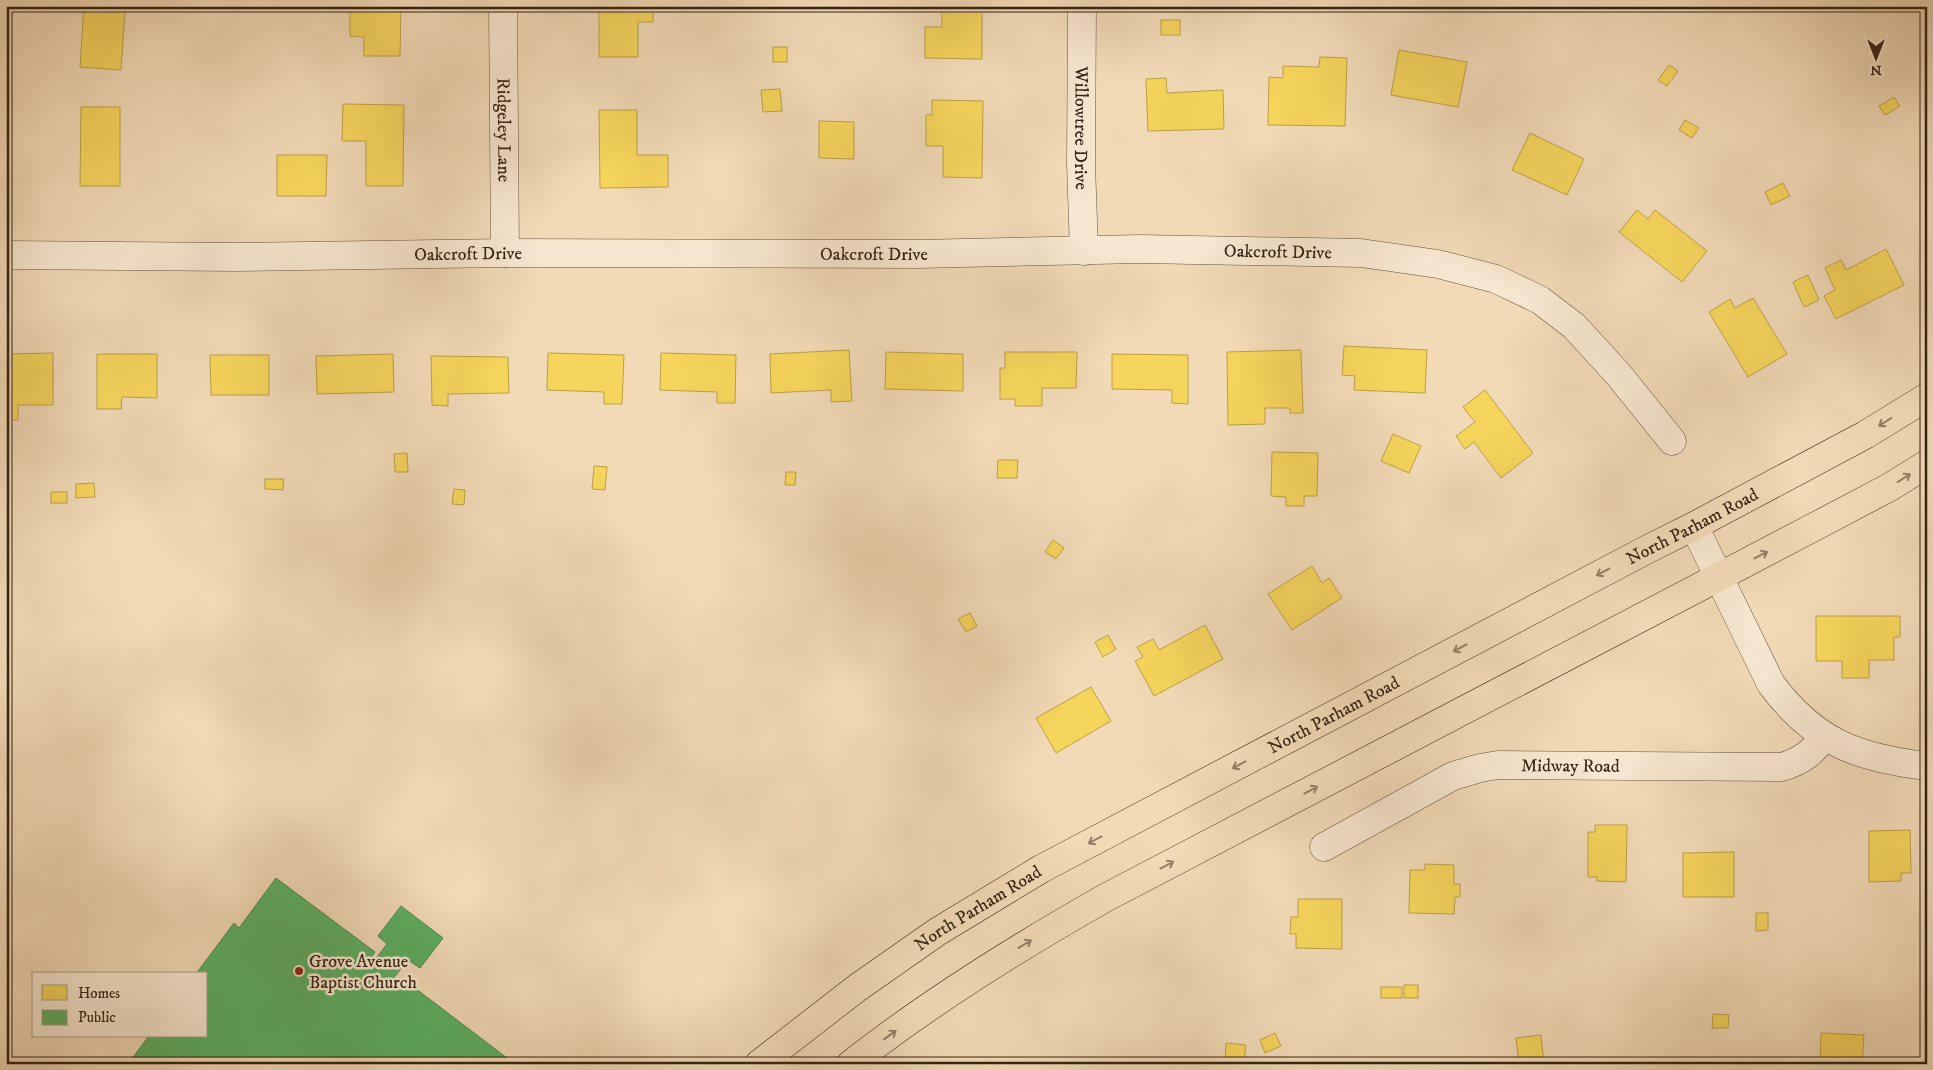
<svg xmlns="http://www.w3.org/2000/svg" width="1933" height="1070" font-family="'IM FELL DW Pica',serif">
  <rect width="100%" height="100%" fill="#f2dab7"/>
  <filter id="stains"><feTurbulence type="fractalNoise" baseFrequency=".004" numOctaves="4"/><feColorMatrix values="0 0 0 0 .2 0 0 0 0 .09 0 0 0 0 .02 0 0 0 .5 -.17"/></filter>
  <radialGradient id="worn" r=".72"><stop offset=".6" stop-color="#630" stop-opacity="0"/><stop offset="1" stop-color="#630" stop-opacity=".3"/></radialGradient>
  <g fill="#f6d55c" stroke="#bca046">
    <path d="M 84,6 L 135,6 L 134,10 L 125,10 L 121,70 L 80,67 Z"/>
    <path d="M 350,6 L 401,6 L 400,56 L 364,56 L 364,37 L 350,36 Z"/>
    <path d="M 599,6 L 653,6 L 653,22 L 638,22 L 638,57 L 599,57 Z"/>
    <path d="M 942,6 L 982,6 L 982,59 L 925,58 L 925,27 L 942,27 Z"/>
    <rect x="1161" y="20" width="19" height="15"/>
    <rect x="773" y="47" width="14" height="15"/>
    <path d="M 1399,50 L 1467,62 L 1458,107 L 1391,95 Z"/>
    <path d="M 1320,57 L 1347,58 L 1345,126 L 1268,125 L 1269,77 L 1283,78 L 1283,66 L 1319,67 Z"/>
    <path d="M 1669,65 L 1678,71 L 1667,86 L 1658,80 Z"/>
    <path d="M 1166,78 L 1167,93 L 1223,90 L 1224,129 L 1148,131 L 1146,79 Z"/>
    <path d="M 780,89 L 782,111 L 763,112 L 761,90 Z"/>
    <path d="M 1894,97 L 1900,106 L 1885,115 L 1879,106 Z"/>
    <path d="M 932,100 L 983,101 L 982,178 L 943,177 L 943,146 L 926,146 L 926,115 L 932,115 Z"/>
    <path d="M 343,104 L 404,105 L 403,186 L 366,186 L 366,141 L 342,141 Z"/>
    <path d="M 81,107 L 120,107 L 120,186 L 80,186 Z"/>
    <path d="M 599,110 L 637,110 L 637,155 L 668,155 L 668,187 L 600,188 Z"/>
    <path d="M 1685,120 L 1699,128 L 1692,138 L 1679,130 Z"/>
    <path d="M 819,121 L 854,122 L 854,159 L 819,158 Z"/>
    <path d="M 1530,133 L 1584,159 L 1567,195 L 1512,170 Z"/>
    <path d="M 277,155 L 327,155 L 326,196 L 277,196 Z"/>
    <path d="M 1783,183 L 1790,196 L 1771,205 L 1765,192 Z"/>
    <path d="M 1637,210 L 1648,219 L 1655,210 L 1707,251 L 1682,282 L 1619,232 Z"/>
    <path d="M 1886,249 L 1904,285 L 1836,319 L 1824,296 L 1835,290 L 1825,268 L 1841,260 L 1846,270 Z"/>
    <path d="M 1808,275 L 1819,300 L 1804,307 L 1793,282 Z"/>
    <path d="M 1753,298 L 1787,354 L 1748,377 L 1709,312 L 1730,299 L 1735,308 Z"/>
    <path d="M 1344,346 L 1427,350 L 1425,393 L 1354,390 L 1355,376 L 1342,375 Z"/>
    <path d="M 849,350 L 852,401 L 831,402 L 831,390 L 771,393 L 770,354 Z"/>
    <path d="M 1301,350 L 1303,413 L 1290,413 L 1290,408 L 1265,408 L 1265,424 L 1228,425 L 1227,352 Z"/>
    <path d="M 886,352 L 963,354 L 963,391 L 885,389 Z"/>
    <path d="M 1005,352 L 1077,352 L 1076,388 L 1042,388 L 1042,406 L 1015,406 L 1015,399 L 1000,399 L 1000,368 L 1005,368 Z"/>
    <path d="M 53,353 L 53,405 L 18,405 L 18,420 L 6,420 L 6,354 Z"/>
    <path d="M 548,353 L 624,355 L 622,404 L 604,404 L 604,392 L 547,390 Z"/>
    <path d="M 661,353 L 736,355 L 735,403 L 717,403 L 717,392 L 660,390 Z"/>
    <path d="M 97,354 L 157,354 L 157,398 L 122,397 L 121,409 L 97,409 Z"/>
    <path d="M 393,354 L 394,392 L 317,394 L 316,356 Z"/>
    <path d="M 1112,354 L 1188,355 L 1188,404 L 1172,403 L 1172,390 L 1112,389 Z"/>
    <path d="M 210,355 L 269,355 L 269,395 L 211,395 Z"/>
    <path d="M 431,356 L 508,357 L 509,393 L 448,394 L 448,406 L 432,405 Z"/>
    <path d="M 1485,390 L 1533,453 L 1501,478 L 1474,442 L 1465,449 L 1456,436 L 1475,422 L 1463,407 Z"/>
    <path d="M 1393,434 L 1421,446 L 1409,473 L 1381,461 Z"/>
    <path d="M 1272,452 L 1318,453 L 1317,496 L 1304,496 L 1304,506 L 1286,506 L 1286,497 L 1271,496 Z"/>
    <path d="M 407,453 L 408,472 L 395,472 L 394,454 Z"/>
    <path d="M 998,460 L 1018,460 L 1017,478 L 997,478 Z"/>
    <path d="M 594,466 L 607,467 L 605,490 L 592,489 Z"/>
    <path d="M 786,472 L 796,472 L 795,485 L 785,485 Z"/>
    <path d="M 265,479 L 284,479 L 283,490 L 265,489 Z"/>
    <path d="M 94,483 L 95,497 L 76,498 L 76,484 Z"/>
    <path d="M 454,489 L 465,490 L 464,505 L 452,504 Z"/>
    <rect x="51" y="492" width="16" height="11"/>
    <path d="M 1053,540 L 1064,548 L 1056,559 L 1045,552 Z"/>
    <path d="M 1312,566 L 1322,583 L 1329,578 L 1342,598 L 1292,630 L 1268,594 Z"/>
    <path d="M 970,613 L 977,626 L 966,632 L 958,619 Z"/>
    <path d="M 1816,616 L 1900,616 L 1900,637 L 1894,637 L 1894,660 L 1869,660 L 1869,678 L 1842,678 L 1842,661 L 1816,661 Z"/>
    <path d="M 1205,625 L 1223,659 L 1154,696 L 1135,661 L 1143,657 L 1137,647 L 1153,639 L 1159,650 Z"/>
    <path d="M 1108,635 L 1116,649 L 1103,657 L 1095,642 Z"/>
    <path d="M 1091,687 L 1111,721 L 1056,753 L 1036,718 Z"/>
    <path d="M 1595,825 L 1627,825 L 1626,882 L 1597,881 L 1597,877 L 1588,877 L 1588,832 L 1595,832 Z"/>
    <path d="M 1910,830 L 1911,873 L 1901,873 L 1901,881 L 1869,882 L 1869,831 Z"/>
    <path d="M 1734,852 L 1734,897 L 1683,897 L 1683,853 Z"/>
    <path d="M 1425,864 L 1454,865 L 1454,884 L 1460,884 L 1460,897 L 1455,897 L 1454,914 L 1409,913 L 1410,870 L 1425,870 Z"/>
    <path d="M 1298,899 L 1342,899 L 1342,949 L 1296,948 L 1296,934 L 1290,934 L 1291,917 L 1298,917 Z"/>
    <path d="M 1756,913 L 1768,913 L 1768,930 L 1756,931 Z"/>
    <rect x="1404" y="985" width="14" height="13"/>
    <rect x="1381" y="987" width="21" height="11"/>
    <path d="M 1713,1014 L 1729,1015 L 1728,1028 L 1712,1028 Z"/>
    <path d="M 1275,1033 L 1281,1046 L 1265,1053 L 1260,1040 Z"/>
    <path d="M 1821,1033 L 1864,1035 L 1862,1064 L 1820,1064 Z"/>
    <path d="M 1541,1035 L 1544,1064 L 1519,1064 L 1516,1038 Z"/>
    <path d="M 1226,1043 L 1246,1045 L 1244,1062 L 1225,1061 Z"/>
  </g>
  <path fill="#5aae61" stroke="#4e844a" d="M 276,878 L 375,952 L 368,962 L 371,965 L 387,944 L 378,936 L 401,906 L 443,938 L 420,968 L 408,960 L 392,980 L 399,985 L 403,979 L 515,1064 L 128,1064 L 149,1036 L 206,1036 L 206,974 L 196,974 L 234,923 L 239,928 Z"/>
  <g fill="none" stroke-linecap="round" stroke-linejoin="round">
    <g stroke="#63513c" stroke-width="29">
      <g id="minor">
        <path id="s1" d="M 503,6 L 505,253"/>
        <path id="s2" d="M 1082,6 L 1081,164 L 1084,251"/>
        <path id="s3" d="M 6,255 L 236,257 L 505,253 L 919,254 L 1140,249 L 1361,253 L 1438,264 L 1496,279 L 1540,300 L 1574,326 L 1618,374 L 1672,441"/>
        <path d="M 1694,526 L 1771,684 C 1814,742 1857,758 1927,766"/>
        <path id="s4" d="M 1324,847 L 1453,776 L 1480,768 L 1498,765 L 1782,767 C 1801,761 1813,753 1824,736"/>
      </g>
    </g>
    <g stroke="#332313" stroke-width="29">
      <g id="trunk">
        <path id="s5" d="M 759,1064 L 857,988 L 937,932 L 1041,869 L 1648,549 L 1694,526 L 1865,435 L 1927,397"/>
        <path d="M 851,1064 C 931,1001 1017,948 1105,898 L 1816,526 L 1890,487 L 1927,464"/>
      </g>
    </g>
    <use href="#minor" stroke="#f7e7d0" stroke-width="28"/>
    <use href="#trunk" stroke="#f2dab7" stroke-width="28"/>
  </g>
  <defs><path id="oneway-shaft" d="M-6 0H5M1.5-3L5.5 0L1.5 3" fill="none" stroke-width="1.6" stroke-linecap="round" stroke-linejoin="round" transform="scale(1.25)"/></defs>
  <g stroke="#927e65">
    <use href="#oneway-shaft" transform="translate(1885 422) rotate(148)"/>
    <use href="#oneway-shaft" transform="translate(1904 478) rotate(-32)"/>
    <use href="#oneway-shaft" transform="translate(1761 555) rotate(-27)"/>
    <use href="#oneway-shaft" transform="translate(1603 572) rotate(152)"/>
    <use href="#oneway-shaft" transform="translate(1460 648) rotate(152)"/>
    <use href="#oneway-shaft" transform="translate(1239 765) rotate(152)"/>
    <use href="#oneway-shaft" transform="translate(1311 790) rotate(-28)"/>
    <use href="#oneway-shaft" transform="translate(1095 840) rotate(152)"/>
    <use href="#oneway-shaft" transform="translate(1167 865) rotate(-28)"/>
    <use href="#oneway-shaft" transform="translate(1025 944) rotate(-31)"/>
    <use href="#oneway-shaft" transform="translate(890 1035) rotate(-36)"/>
  </g>
  <circle fill="#8f2418" stroke="#f7e7d0" stroke-width="2" cx="299" cy="971" r="5"/>
  <g text-anchor="middle" stroke-width="5" stroke-linejoin="round" paint-order="stroke">
    <g font-size="18" fill="#332313" stroke="#f7e7d0">
      <text dy="6" stroke="none"><textPath href="#s2" startOffset="122">Willowtree Drive</textPath></text>
      <text dy="6" stroke="none"><textPath href="#s1" startOffset="124">Ridgeley Lane</textPath></text>
      <text dy="6" stroke="none"><textPath href="#s3" startOffset="1272">Oakcroft Drive</textPath></text>
      <text dy="6" stroke="none"><textPath href="#s3" startOffset="462">Oakcroft Drive</textPath></text>
      <text dy="6" stroke="none"><textPath href="#s3" startOffset="868">Oakcroft Drive</textPath></text>
      <text dy="6" stroke="none"><textPath href="#s5" startOffset="1079">North Parham Road</textPath></text>
      <text dy="6" stroke="none"><textPath href="#s5" startOffset="674">North Parham Road</textPath></text>
      <text dy="6" stroke="none"><textPath href="#s4" startOffset="266">Midway Road</textPath></text>
      <text dy="6" stroke="none"><textPath href="#s5" startOffset="269">North Parham Road</textPath></text>
    </g>
    <g font-size="18" fill="#332313" stroke="#f7e7d0" text-anchor="start">
      <text x="309" y="967">Grove Avenue<tspan x="309" dy="21">Baptist Church</tspan></text>
    </g>
  </g>
  <rect width="1933" height="1070" fill="none" stroke="#f2dab7" stroke-width="25"/>
  <rect x="8" y="8" width="1918" height="1055" fill="none" stroke="#332313" stroke-width="2.5"/>
  <rect x="12" y="12" width="1908" height="1045" fill="none" stroke="#332313"/>
  <rect x="32" y="972" width="175" height="65" fill="#f7e7d0" stroke="#a99984"/>
  <rect x="42" y="985" width="25" height="15" fill="#f6d55c" stroke="#a99984"/>
  <text x="78" y="998" font-size="15" fill="#332313">Homes</text>
  <rect x="42" y="1010" width="25" height="15" fill="#5aae61" stroke="#a99984"/>
  <text x="78" y="1022" font-size="15" fill="#332313">Public</text>
  <g transform="translate(1876 58) rotate(180)" stroke="#f7e7d0" stroke-width="4" paint-order="stroke">
  <path d="M0-4L9 19L0 12L-9 19Z" fill="#332313"/>
  <text y="-8" font-size="14" font-weight="bold" text-anchor="middle" fill="#332313">N</text>
  </g>
  <rect width="100%" height="100%" filter="url(#stains)"/>
  <rect width="100%" height="100%" fill="url(#worn)"/>
</svg>
